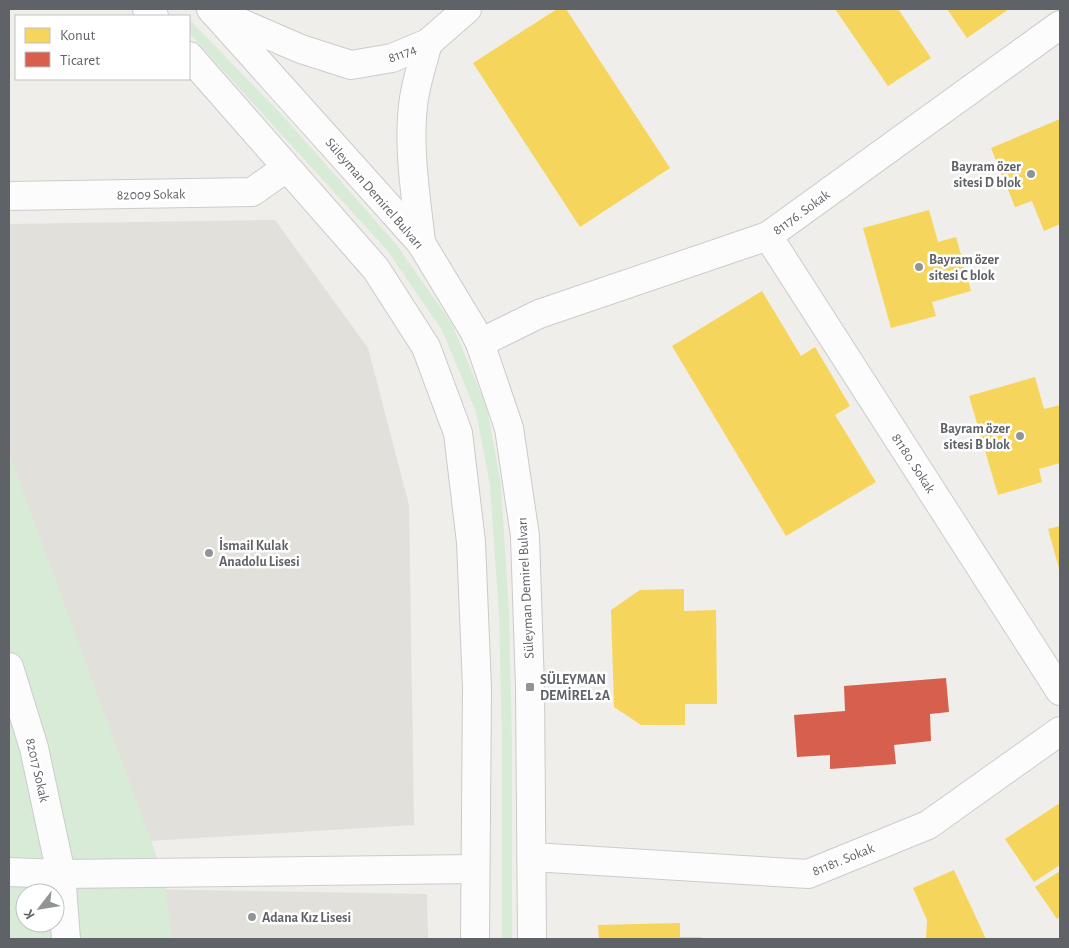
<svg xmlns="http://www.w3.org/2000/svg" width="1069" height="948" font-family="'Alegreya Sans',sans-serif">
  <rect width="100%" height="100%" fill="#efeeea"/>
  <g fill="#e2e0da">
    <path d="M 275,220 L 368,348 L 409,505 L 414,825 L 84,845 L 9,602 L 9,224 Z"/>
    <path d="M 75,888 L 427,894 L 428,939 L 78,939 Z"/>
  </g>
  <g fill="#d8ebd6" fill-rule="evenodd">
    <path d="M 189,19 L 283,116 L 396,244 L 452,324 L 487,408 L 501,485 L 509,614 L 512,742 L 512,939 L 502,939 L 502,742 L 499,614 L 490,486 L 476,412 L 442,330 L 387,250 L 189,33 Z"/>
    <path d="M 9,453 L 164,876 L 172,939 L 9,939 ZM 25,893 L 55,893 L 55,923 L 25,923 Z"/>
  </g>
  <g fill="#f6d55c">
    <path d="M 557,9 L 566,9 L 670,168 L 580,227 L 473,63 Z"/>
    <path d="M 835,9 L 898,9 L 931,58 L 888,86 Z"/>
    <path d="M 947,9 L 1009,9 L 967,38 Z"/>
    <path d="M 1060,119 L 1060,224 L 1044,231 L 1032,201 L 1015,207 L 991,148 Z"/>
    <path d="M 929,210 L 938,242 L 956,237 L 971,291 L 932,302 L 936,316 L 891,328 L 863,228 Z"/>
    <path d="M 762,291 L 801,356 L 815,347 L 850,406 L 835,415 L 876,482 L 786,536 L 672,346 Z"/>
    <path d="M 1035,377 L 1044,409 L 1060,405 L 1060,463 L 1039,469 L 1042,482 L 998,495 L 969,396 Z"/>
    <path d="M 1060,526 L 1060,572 L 1048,529 Z"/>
    <path d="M 684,589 L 684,611 L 716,610 L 717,704 L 685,704 L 685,725 L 641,725 L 614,707 L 611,610 L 640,590 Z"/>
    <path d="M 1060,803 L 1060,865 L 1034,882 L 1005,839 Z"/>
    <path d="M 954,870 L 986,939 L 926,939 L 927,920 L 913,888 Z"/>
    <path d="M 1060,871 L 1060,917 L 1057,919 L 1035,887 Z"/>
    <path d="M 680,923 L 680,937 L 701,937 L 701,939 L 599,939 L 598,925 Z"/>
  </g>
  <path fill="#d6604d" d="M 946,678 L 949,712 L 930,714 L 931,741 L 894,745 L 896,764 L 830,769 L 830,755 L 797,757 L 794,715 L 845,711 L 844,686 Z"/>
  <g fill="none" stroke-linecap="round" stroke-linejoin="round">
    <g stroke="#cbcccc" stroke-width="30">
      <g id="street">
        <path d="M 213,11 L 301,49 L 351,65 L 392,58 L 428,43 L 467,9"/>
        <path d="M 9,196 L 252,192 L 286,168"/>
        <path d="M 768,236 L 1060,691"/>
        <path d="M 421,243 C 416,195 407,146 414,98 C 417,80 423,61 428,43"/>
        <path d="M 480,343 L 539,314 L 768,236 L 1060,25"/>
        <path d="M 9,667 L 34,748 L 61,874 L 66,939"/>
        <path d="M 533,857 L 808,874 L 928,825 L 1060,731"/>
        <path d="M 9,872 L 61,874 L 474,869"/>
      </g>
    </g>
    <g stroke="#cacacb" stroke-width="30">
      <g id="secondary">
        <path d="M 147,9 L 154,16"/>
        <path d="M 211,9 L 421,243 L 473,329 L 480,343 L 509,428 L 525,536 L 530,687 L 532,939"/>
        <path d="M 189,56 L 376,269 L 426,347 L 458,433 L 471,542 L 477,688 L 475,939"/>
      </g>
    </g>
    <use href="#street" stroke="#fdfcfc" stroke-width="28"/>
    <use href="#secondary" stroke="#fdfcfc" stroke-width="28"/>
  </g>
  <g fill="#919496" stroke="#fff" stroke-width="2">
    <circle cx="1031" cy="174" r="5"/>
    <circle cx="919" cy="267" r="5"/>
    <circle cx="1020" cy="436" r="5"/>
    <circle cx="209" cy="553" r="5"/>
    <rect x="525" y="682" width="10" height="10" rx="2.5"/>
    <circle cx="252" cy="917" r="5"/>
  </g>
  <g text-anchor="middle" stroke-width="5" stroke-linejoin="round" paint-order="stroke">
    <g font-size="14" fill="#5f6368" stroke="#fff">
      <text transform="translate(402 53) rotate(-20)" y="5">81174</text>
      <text transform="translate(375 193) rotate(49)" y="5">Süleyman Demirel Bulvarı</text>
      <text transform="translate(151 194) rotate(-1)" y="5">82009 Sokak</text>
      <text transform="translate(801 212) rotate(-36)" y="5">81176. Sokak</text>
      <text transform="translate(914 463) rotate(57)" y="5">81180. Sokak</text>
      <text transform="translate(525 588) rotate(-93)" y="5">Süleyman Demirel Bulvarı</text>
      <text transform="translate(38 770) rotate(77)" y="5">82017 Sokak</text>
      <text transform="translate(843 859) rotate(-22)" y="5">81181. Sokak</text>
    </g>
    <g font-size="14" font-weight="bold" fill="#5f6368" stroke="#fff" text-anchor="start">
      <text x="1021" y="171" text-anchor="end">Bayram özer<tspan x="1021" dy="16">sitesi D blok</tspan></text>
      <text x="929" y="264">Bayram özer<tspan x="929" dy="16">sitesi C blok</tspan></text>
      <text x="1010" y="433" text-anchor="end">Bayram özer<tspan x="1010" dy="16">sitesi B blok</tspan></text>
      <text x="219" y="550">İsmail Kulak<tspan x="219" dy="16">Anadolu Lisesi</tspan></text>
      <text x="540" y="684">SÜLEYMAN<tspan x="540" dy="16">DEMİREL 2A</tspan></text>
      <text x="262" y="922">Adana Kız Lisesi</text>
    </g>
  </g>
  <rect width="1069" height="948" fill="none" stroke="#5f6368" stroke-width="20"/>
  <rect x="15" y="15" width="175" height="65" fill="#ffffff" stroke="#bfc1c3"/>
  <rect x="25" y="28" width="25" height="15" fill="#f6d55c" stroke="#bfc1c3"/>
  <text x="60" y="40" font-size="15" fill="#5f6368">Konut</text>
  <rect x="25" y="52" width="25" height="15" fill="#d6604d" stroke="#bfc1c3"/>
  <text x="60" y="65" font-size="15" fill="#5f6368">Ticaret</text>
  <g transform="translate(40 908) rotate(239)"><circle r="24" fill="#ffffff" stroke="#bfc1c3"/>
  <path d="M0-4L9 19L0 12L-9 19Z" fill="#919496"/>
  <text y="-8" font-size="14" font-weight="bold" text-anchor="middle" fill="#5f6368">K</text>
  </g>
</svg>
